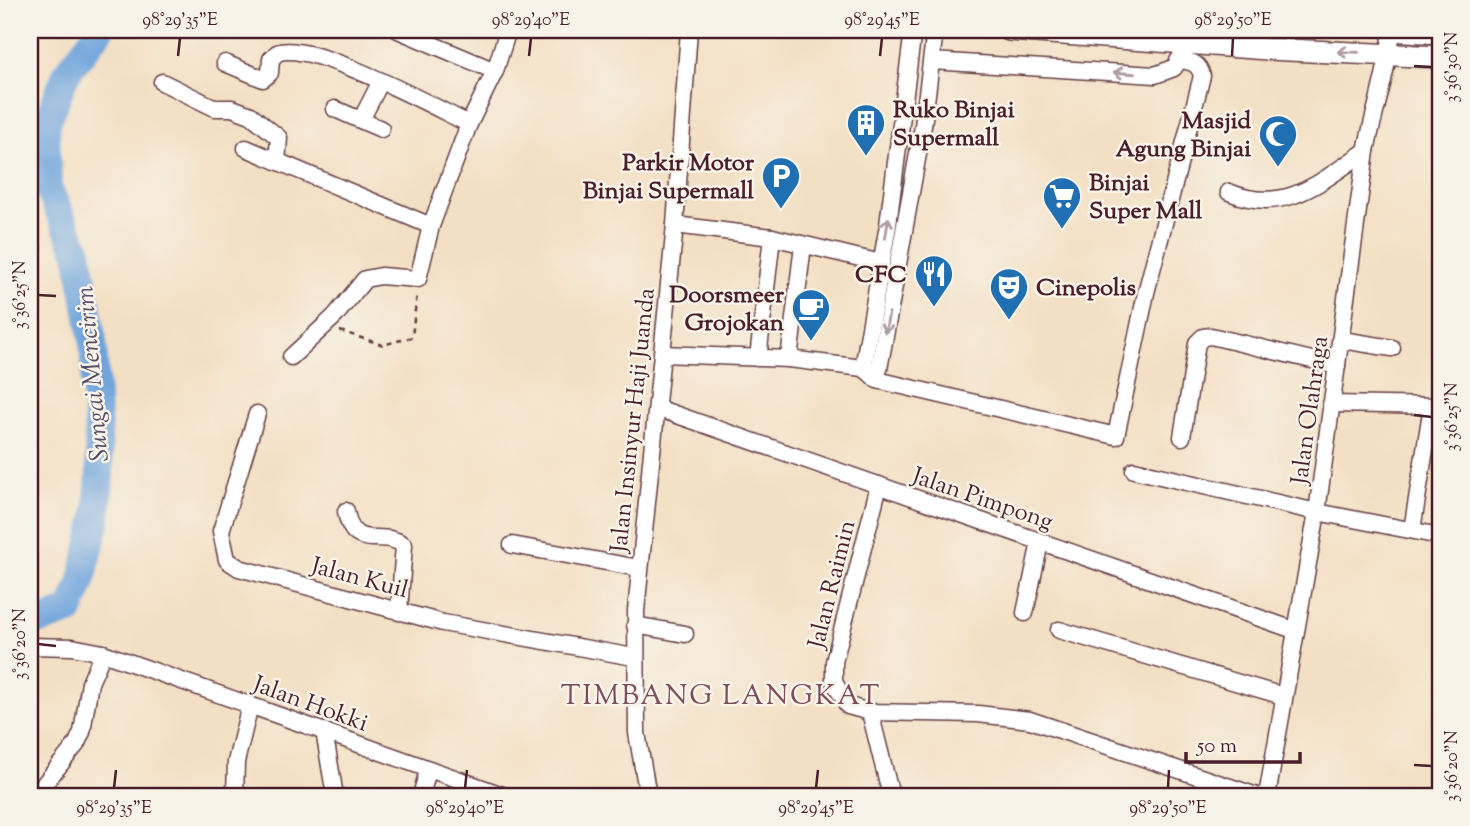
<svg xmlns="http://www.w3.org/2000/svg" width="1470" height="826" font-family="'Sorts Mill Goudy',serif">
  <rect width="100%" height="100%" fill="#f7f3e8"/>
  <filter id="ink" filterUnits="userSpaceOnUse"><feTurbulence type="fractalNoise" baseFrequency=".0143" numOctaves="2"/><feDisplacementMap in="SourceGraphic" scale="14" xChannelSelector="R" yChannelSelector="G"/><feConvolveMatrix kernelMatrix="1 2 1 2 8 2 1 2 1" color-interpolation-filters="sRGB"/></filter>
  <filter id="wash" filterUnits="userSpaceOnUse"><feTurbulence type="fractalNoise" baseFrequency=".00686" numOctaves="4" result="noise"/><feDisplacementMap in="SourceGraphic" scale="28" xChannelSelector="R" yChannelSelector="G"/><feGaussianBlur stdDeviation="1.57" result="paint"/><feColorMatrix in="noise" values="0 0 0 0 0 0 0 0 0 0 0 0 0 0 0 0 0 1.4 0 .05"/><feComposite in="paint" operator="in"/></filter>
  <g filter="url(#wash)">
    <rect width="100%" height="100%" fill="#f3dfc3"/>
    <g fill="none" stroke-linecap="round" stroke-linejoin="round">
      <path stroke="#6fa4dc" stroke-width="28" d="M 30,619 L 43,620 L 70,611 L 81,584 L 97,518 L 100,473 L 93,341 L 78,252 L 48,188 L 46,124 L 67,72 L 100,30"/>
    </g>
  </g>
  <g filter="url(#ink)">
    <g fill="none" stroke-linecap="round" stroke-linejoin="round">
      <g stroke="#633c42" stroke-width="19">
        <g id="minor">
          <path d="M 398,30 L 495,71"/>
          <path d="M 932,61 L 1155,75 L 1174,68 L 1184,51"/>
          <path d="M 225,63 L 263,79 L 270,73 L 271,59 L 277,53 C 310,39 434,107 469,124"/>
          <path d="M 162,82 L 215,108 L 232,108 L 251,115 L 279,138 L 277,161"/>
          <path d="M 335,109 L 381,129"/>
          <path d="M 361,120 L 381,81"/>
          <path d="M 246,148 L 431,226"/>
          <path d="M 1229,192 C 1286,216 1321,181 1366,151"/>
          <path d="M 675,225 L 772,237 L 881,263"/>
          <path d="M 30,242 L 33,250"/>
          <path d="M 1342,340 L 1392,348"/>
          <path d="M 662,354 L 789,359 L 863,368 L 870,373 L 879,369 L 923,126 L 935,30"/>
          <path d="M 291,357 L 335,316 L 365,279 L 381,276 L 418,279 L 431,226 L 469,124 L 495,71 L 508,30"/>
          <path d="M 758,358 L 772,237"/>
          <path d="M 789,359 L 803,245"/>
          <path d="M 863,368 L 888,225 L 913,30"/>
          <path d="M 870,373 L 877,380 L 1116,436 L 1146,293 L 1202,76 C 1199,63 1191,61 1179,60"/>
          <path d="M 1331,404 L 1440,406"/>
          <path d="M 657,408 L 1294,630"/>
          <path d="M 257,414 L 221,531 L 227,560 L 239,568 L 443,623 L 634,657"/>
          <path d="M 1182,437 L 1197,343 L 1203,337 L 1211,336 L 1337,366"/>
          <path d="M 1134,470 L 1317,512 L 1440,536"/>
          <path d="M 879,485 L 834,662 L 834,682 L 848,706 L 870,712 L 978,714 L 1030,720 L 1257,796"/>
          <path d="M 346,511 C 353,554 380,528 404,545 L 399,612"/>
          <path d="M 1412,530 L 1432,406"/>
          <path d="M 512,545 L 639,568"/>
          <path d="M 1025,613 L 1040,542"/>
          <path d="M 635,625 L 685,634"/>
          <path d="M 1059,630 L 1283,696"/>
          <path d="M 30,646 L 72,647 L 103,653 L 505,796"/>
          <path d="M 870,712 L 891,796"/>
          <path d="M 324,731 L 335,796"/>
          <path d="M 40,796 L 45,783 L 76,745 L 82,732 L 90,683 L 103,653"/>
          <path d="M 235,796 L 236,762 L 250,705"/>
          <path d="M 421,796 L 428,770"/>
          <path d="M 648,796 L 637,733 L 636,611 L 675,225 L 689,30"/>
          <path d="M 1267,796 L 1317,512 L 1366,151 C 1374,111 1388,71 1392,30"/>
        </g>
      </g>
      <g stroke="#633c42" stroke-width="24">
        <g id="major">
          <path d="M 1009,30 L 1267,49 L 1440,57"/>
          <path d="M 1390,30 L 1440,33"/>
        </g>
      </g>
      <path stroke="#633c42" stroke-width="2.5" stroke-dasharray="5 5" stroke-linecap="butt" d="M 340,331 L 383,345 L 412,337 L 417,293"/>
      <use href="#minor" stroke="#fff" stroke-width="16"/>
      <use href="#major" stroke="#fff" stroke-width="21"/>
    </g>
    <defs><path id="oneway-shaft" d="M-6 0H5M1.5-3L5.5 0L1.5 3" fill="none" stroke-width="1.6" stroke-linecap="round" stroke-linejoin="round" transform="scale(1.75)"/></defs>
    <g stroke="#ae9aa0">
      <use href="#oneway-shaft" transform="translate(1348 52) rotate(-178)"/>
      <use href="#oneway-shaft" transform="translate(1124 73) rotate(-176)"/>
      <use href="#oneway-shaft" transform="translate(887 228) rotate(-81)"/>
      <use href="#oneway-shaft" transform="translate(887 323) rotate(101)"/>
    </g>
  </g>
  <path fill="none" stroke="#4a1f2b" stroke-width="2.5" d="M 178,56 L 180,38M 529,56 L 531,38M 880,56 L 882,38M 1232,56 L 1233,38M 1414,66 L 1432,67M 38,295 L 56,296M 1414,415 L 1432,417M 38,644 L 56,646M 1414,765 L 1432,766M 114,788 L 116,770M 465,788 L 467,770M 816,788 L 818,770M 1168,788 L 1169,770"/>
  <defs>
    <g id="building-pin" transform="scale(2.0125)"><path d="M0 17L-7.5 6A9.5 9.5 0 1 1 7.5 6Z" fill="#1f6fb2" stroke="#f7f3e8"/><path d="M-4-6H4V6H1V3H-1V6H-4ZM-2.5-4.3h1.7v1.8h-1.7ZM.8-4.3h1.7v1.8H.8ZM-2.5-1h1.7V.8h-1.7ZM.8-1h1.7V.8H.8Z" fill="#fff"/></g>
    <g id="mosque-pin" transform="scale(2.0125)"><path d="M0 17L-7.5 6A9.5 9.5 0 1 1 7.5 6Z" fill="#1f6fb2" stroke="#f7f3e8"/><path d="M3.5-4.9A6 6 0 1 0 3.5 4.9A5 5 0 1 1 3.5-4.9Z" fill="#fff"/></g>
    <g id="parking-pin" transform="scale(2.0125)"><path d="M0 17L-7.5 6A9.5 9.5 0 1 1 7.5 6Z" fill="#1f6fb2" stroke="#f7f3e8"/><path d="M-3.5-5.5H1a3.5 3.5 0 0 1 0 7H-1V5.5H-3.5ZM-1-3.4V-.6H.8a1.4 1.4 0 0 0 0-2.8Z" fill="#fff"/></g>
    <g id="supermarket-pin" transform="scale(2.0125)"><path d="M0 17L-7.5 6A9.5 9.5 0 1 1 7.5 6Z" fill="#1f6fb2" stroke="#f7f3e8"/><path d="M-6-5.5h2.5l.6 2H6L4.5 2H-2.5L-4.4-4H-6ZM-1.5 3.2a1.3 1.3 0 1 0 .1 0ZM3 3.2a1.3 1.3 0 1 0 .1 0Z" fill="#fff"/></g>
    <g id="restaurant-pin" transform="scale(2.0125)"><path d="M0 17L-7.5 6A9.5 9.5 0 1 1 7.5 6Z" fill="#1f6fb2" stroke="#f7f3e8"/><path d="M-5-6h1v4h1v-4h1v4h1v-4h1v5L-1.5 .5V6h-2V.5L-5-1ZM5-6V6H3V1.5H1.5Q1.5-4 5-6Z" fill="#fff"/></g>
    <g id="theatre-pin" transform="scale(2.0125)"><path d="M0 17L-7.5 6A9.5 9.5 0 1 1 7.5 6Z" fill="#1f6fb2" stroke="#f7f3e8"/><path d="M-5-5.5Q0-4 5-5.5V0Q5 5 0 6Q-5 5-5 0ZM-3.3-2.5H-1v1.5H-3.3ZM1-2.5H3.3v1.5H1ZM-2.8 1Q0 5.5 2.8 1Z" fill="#fff"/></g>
    <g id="cafe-pin" transform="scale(2.0125)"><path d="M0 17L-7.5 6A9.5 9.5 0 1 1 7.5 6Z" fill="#1f6fb2" stroke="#f7f3e8"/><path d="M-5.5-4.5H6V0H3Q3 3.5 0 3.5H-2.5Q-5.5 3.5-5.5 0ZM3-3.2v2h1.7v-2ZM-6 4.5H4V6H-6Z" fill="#fff"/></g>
  </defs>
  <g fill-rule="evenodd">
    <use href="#building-pin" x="866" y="123"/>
    <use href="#mosque-pin" x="1278" y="134"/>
    <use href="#parking-pin" x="781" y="176"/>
    <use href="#supermarket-pin" x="1062" y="196"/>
    <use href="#restaurant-pin" x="934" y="274"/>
    <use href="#theatre-pin" x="1009" y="287"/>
    <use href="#cafe-pin" x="811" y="308"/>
  </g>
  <g text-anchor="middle" stroke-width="5" stroke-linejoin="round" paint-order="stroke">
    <g font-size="24" font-weight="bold" fill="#4a1f2b" stroke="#f7f3e8" text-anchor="end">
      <text x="893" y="117" text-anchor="start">Ruko Binjai<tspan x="893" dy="28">Supermall</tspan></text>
      <text x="1251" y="128">Masjid<tspan x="1251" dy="28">Agung Binjai</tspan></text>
      <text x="754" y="170">Parkir Motor<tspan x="754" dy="28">Binjai Supermall</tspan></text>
      <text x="1089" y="190" text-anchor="start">Binjai<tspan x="1089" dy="28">Super Mall</tspan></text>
      <text x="907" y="282">CFC</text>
      <text x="1036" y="295" text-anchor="start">Cinepolis</text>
      <text x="784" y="302">Doorsmeer<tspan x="784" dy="28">Grojokan</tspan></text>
    </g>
    <g font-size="24" fill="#4a1f2b" stroke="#f7f3e8">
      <text transform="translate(1309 410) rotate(-82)" y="8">Jalan Olahraga</text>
      <text transform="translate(632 420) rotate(-84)" y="8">Jalan Insinyur Haji Juanda</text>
      <text transform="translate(983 498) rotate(19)" y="8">Jalan Pimpong</text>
      <text transform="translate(360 577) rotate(15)" y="8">Jalan Kuil</text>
      <text transform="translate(831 584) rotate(-76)" y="8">Jalan Raimin</text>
      <text transform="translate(311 703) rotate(20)" y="8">Jalan Hokki</text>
    </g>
    <g font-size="26" font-style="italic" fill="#574e69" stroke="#f7f3e8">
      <text transform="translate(91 374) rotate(-95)" y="9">Sungai Mencirim</text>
    </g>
    <g font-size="28" letter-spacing="2" fill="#7f4c5b" stroke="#f7f3e8">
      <text x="721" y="704">TIMBANG LANGKAT</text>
    </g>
  </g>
  <rect width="1470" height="826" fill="none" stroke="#f7f3e8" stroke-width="77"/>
  <path d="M1186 752v10h114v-10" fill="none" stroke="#4a1f2b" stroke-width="3.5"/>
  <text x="1197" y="752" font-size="21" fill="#4a1f2b" stroke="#f7f3e8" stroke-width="5" paint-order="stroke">50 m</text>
  <rect x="38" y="38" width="1394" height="750" fill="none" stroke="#4a1f2b" stroke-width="2.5"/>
  <g font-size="18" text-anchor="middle" fill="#4a1f2b">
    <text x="180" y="25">98°29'35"E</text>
    <text x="531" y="25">98°29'40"E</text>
    <text x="882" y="25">98°29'45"E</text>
    <text x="1233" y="25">98°29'50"E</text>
    <text transform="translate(1451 67) rotate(-90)" y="6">3°36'30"N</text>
    <text transform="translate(19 295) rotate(-90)" y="6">3°36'25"N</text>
    <text transform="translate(1451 417) rotate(-90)" y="6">3°36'25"N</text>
    <text transform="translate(19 644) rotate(-90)" y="6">3°36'20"N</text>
    <text transform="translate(1451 766) rotate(-90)" y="6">3°36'20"N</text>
    <text x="114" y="813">98°29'35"E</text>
    <text x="465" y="813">98°29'40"E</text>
    <text x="816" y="813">98°29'45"E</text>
    <text x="1168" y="813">98°29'50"E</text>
  </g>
</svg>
